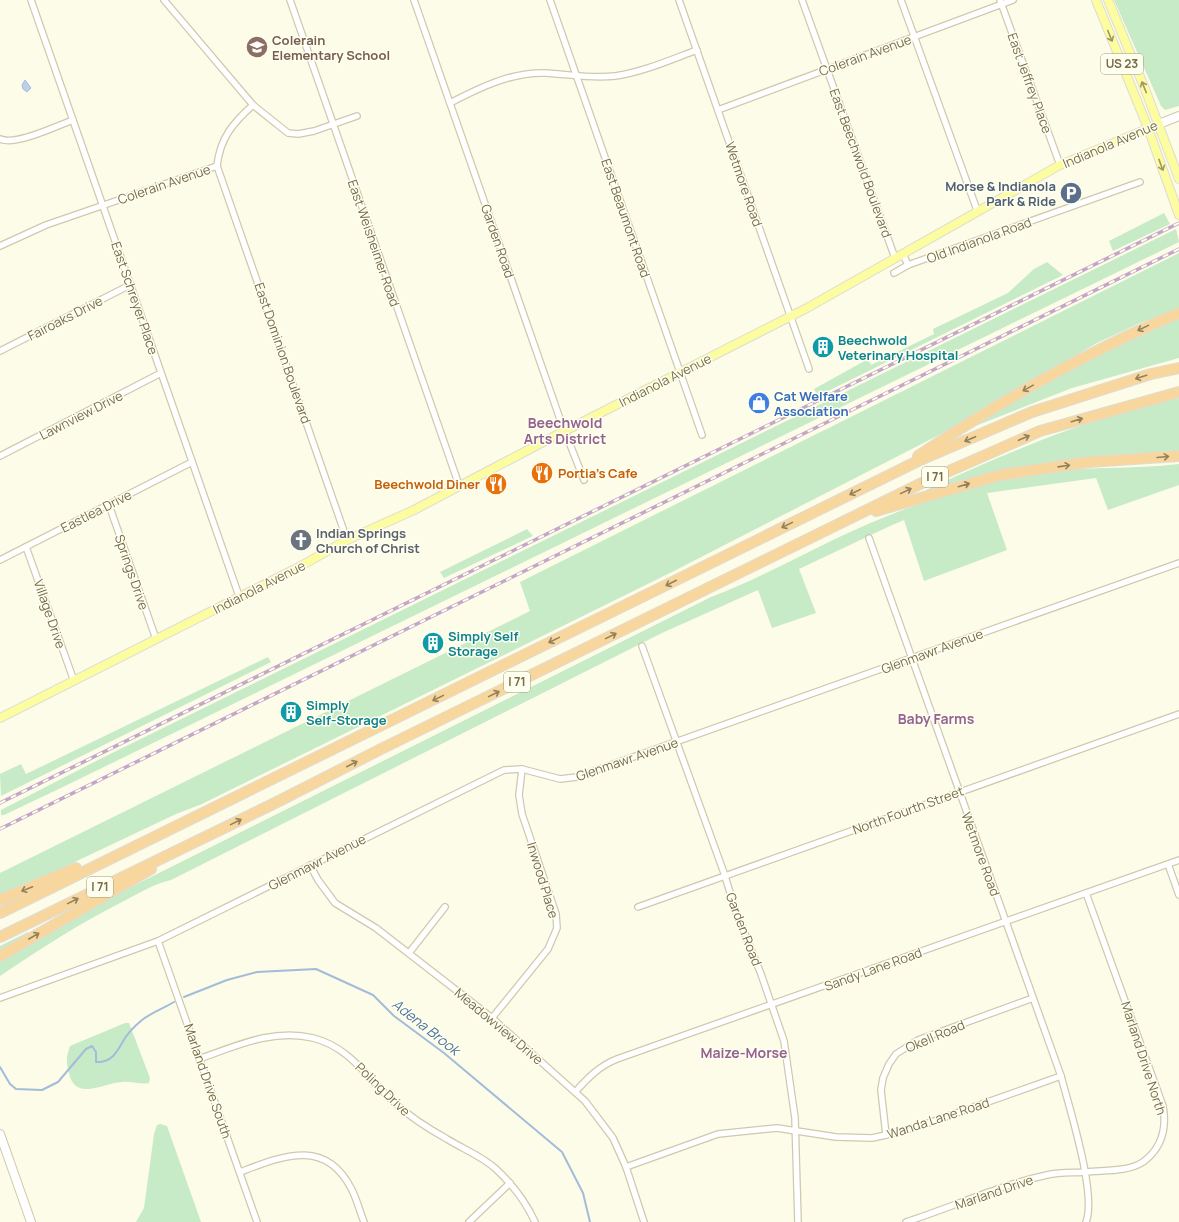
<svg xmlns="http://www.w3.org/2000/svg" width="1179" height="1222" font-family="Manrope,sans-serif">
  <rect width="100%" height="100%" fill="#fdfce8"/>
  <g fill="#c7ebc6">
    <path d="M 1114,0 L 1179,0 L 1179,106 L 1165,110 L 1161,106 Z"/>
    <path d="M 1164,213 L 1170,224 L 1113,251 L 1109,241 Z"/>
    <path d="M 1176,229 L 1179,242 L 65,786 L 4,815 L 1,815 L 1,810 L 100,759 Z"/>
    <path d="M 1179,253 L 1179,308 L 1140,323 L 1097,343 L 941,434 L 674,571 L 202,804 L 176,814 L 60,869 L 0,894 L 0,873 L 530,611 L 520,582 Z"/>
    <path d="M 1047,262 L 1063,275 L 818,396 L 814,389 L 868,359 L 871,365 L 934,334 L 933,329 L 1008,293 L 1034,269 Z"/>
    <path d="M 1179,317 L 1179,358 L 1072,388 L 978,425 L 977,422 L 1091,357 Z"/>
    <path d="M 1179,398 L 1179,451 C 1090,458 1012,462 927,492 L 926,490 C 1007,453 1091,416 1179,398 Z"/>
    <path d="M 1179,464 L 1179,485 L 1108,510 L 1096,478 L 987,493 L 1007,550 L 924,581 L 904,520 L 890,526 L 799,569 L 816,613 L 772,628 L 758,590 L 662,633 L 171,880 C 154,884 139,893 124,901 C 80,923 40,949 0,976 L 0,962 L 92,907 L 151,877 L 711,597 C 762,578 809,550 859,528 C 906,507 957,490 1007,477 C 1063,464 1122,471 1179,464 Z"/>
    <path d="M 527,529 L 533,536 L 444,578 L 440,572 Z"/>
    <path d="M 268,657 L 271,662 L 1,796 L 0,774 L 21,764 L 26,774 Z"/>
    <path d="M 28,932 L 29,935 L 0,953 L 0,946 Z"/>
    <path d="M 125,1023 L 129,1023 L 150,1078 L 149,1083 C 140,1085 131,1081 122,1082 C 103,1083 75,1102 69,1073 C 66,1061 66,1058 70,1046 Z"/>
    <path d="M 160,1124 L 167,1126 L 201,1222 L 136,1222 L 144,1208 L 154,1134 L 157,1125 Z"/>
  </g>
  <path fill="#bcd1e7" stroke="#a2bcd9" d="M 25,80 L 31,88 L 27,92 L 23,89 L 22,85 Z"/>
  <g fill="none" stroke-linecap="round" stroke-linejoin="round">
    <g stroke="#a2bcd9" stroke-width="2">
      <path d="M 184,997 L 227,980 L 257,972 L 316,969 L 373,995 L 394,1016 L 444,1053 L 562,1152 L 583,1193 L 590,1222"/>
      <path d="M 0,1067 L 10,1084 L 16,1089 L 42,1090 L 58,1082 L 86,1049 L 92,1046 L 96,1052 L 96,1062 C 113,1063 117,1051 125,1038 C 129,1032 136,1025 142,1020 C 151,1013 164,1008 174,1002"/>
    </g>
    <g stroke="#cfc9ad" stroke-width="8">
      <g id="minor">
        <path d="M 31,0 L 239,596"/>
        <path d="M 164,0 L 253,105 L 288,133 L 298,134 L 314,131 L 357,116"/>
        <path d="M 290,0 L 459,485"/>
        <path d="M 414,0 L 560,419 L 584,480"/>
        <path d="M 550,0 L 702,435"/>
        <path d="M 679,0 L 809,369"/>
        <path d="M 802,0 L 895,258"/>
        <path d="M 901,0 L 977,210"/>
        <path d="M 1000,0 L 1060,165"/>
        <path d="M 450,103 C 479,88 511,72 545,73 C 568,74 591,79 615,76 C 643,72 670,60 697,50"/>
        <path d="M 253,105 C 233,123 220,138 217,166 L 347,540"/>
        <path d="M 718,110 L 1013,0"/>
        <path d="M 0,139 C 16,146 56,126 73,120"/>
        <path d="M 0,246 L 46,225 L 217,166"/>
        <path d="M 903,254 L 908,265 L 1140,182"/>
        <path d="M 894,273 L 908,265"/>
        <path d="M 0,351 L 130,285"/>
        <path d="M 0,456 L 161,373"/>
        <path d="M 109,505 L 156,639"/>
        <path d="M 869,538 L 1061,1076 C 1069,1107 1097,1194 1086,1222"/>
        <path d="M 26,547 L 74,681"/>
        <path d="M 0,560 L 192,462"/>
        <path d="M 642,646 L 724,873 L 736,912 L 761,974 L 784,1041 L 795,1118 L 798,1222"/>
        <path d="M 1168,864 L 1179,895"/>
        <path d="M 310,865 L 318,880 L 335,903 L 376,928 L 492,1018 L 585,1101 L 613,1138 L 626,1167 L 644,1222"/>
        <path d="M 638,907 L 1179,714"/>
        <path d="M 158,941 L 257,1222"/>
        <path d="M 409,953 L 445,907"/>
        <path d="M 0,998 L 158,941 L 504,770 L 522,769 L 560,779 L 577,777 L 1179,563"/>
        <path d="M 492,1018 L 548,949 L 557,928 L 556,914 L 522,814 L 519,795 L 522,769"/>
        <path d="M 199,1059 C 236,1046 274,1028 313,1038 C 350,1047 368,1079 395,1103 C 410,1117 429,1129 447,1139 C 463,1149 482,1156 496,1169 C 512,1184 526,1202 535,1222"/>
        <path d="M 576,1091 C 588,1078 599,1066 617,1059 L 1179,860"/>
        <path d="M 886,1135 L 881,1090 L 883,1078 L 889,1064 L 896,1054 L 918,1040 L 1033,998"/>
        <path d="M 626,1167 L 718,1134 L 777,1128 L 836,1137 L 872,1138 L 886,1135 L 920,1126 L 1061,1076"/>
        <path d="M 240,1172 C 283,1156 326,1137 352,1190 C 357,1200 360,1212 364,1222"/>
        <path d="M 469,1222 L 510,1183"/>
        <path d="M 906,1222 C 953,1207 999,1185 1047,1175 C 1060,1172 1074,1173 1086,1172 C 1104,1170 1128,1172 1143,1162 C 1162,1148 1167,1129 1163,1106 L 1086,893"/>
      </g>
    </g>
    <g stroke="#d2cbab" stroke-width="10">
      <g id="secondary">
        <path d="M 1159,124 L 1179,116"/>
        <path d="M 0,1134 L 31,1222"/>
      </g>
    </g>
    <g stroke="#dfdcd4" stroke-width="10">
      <g id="primary">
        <path d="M 1096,0 L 1148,128 L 1179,215"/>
        <path d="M 1108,0 L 1145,89 L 1179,179"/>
        <path d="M 0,718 L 299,567 L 347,540 L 414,510 L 547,440 L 807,308 L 1060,165 L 1159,124"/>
      </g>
    </g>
    <g stroke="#dfdcd4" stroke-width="12">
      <g id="motorway">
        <path d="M 918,456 C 1001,401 1087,351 1179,313"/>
        <path d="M 876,511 L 1000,475 L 1089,462 L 1179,456"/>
        <path d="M 0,900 L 76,868"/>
        <path d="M 0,913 L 918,461 L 1032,412 L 1151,374 L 1179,368"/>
        <path d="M 0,937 L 277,802 L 381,749 L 922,483 L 1040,431 L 1179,392"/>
        <path d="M 0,956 L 151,869"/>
      </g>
    </g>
    <use href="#minor" stroke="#fff" stroke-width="5.5"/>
    <use href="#secondary" stroke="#fff" stroke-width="8"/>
    <use href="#primary" stroke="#fcfca1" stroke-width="8"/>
    <use href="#motorway" stroke="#f8d79f" stroke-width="10"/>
    <g stroke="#c5a5c8" stroke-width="3.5">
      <g id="rail">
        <path d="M 0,803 L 1179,223"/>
        <path d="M 0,829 L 1179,249"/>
      </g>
    </g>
    <use href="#rail" stroke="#ffffef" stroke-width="2" stroke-dasharray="6" stroke-linecap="butt"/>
  </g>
  <defs><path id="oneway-shaft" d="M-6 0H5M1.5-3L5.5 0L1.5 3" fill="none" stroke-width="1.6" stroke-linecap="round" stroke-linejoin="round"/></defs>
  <g stroke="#a09765">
    <use href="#oneway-shaft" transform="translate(1110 36) rotate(68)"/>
    <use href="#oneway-shaft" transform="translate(1144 87) rotate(-112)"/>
    <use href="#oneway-shaft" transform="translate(1161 165) rotate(70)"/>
  </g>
  <g stroke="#92815c">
    <use href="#oneway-shaft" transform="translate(1143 328) rotate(154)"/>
    <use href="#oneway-shaft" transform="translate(1141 377) rotate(162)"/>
    <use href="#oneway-shaft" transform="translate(1028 388) rotate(151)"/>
    <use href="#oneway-shaft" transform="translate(1077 420) rotate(-16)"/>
    <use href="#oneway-shaft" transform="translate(1024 438) rotate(-23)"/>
    <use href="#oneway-shaft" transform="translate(970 439) rotate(157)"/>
    <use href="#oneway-shaft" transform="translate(1163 457) rotate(-5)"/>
    <use href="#oneway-shaft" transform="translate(1064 466) rotate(-8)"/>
    <use href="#oneway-shaft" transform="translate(964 485) rotate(-16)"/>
    <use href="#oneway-shaft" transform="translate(906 491) rotate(-26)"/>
    <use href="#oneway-shaft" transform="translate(855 492) rotate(154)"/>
    <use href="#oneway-shaft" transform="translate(787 525) rotate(154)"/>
    <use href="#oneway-shaft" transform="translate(671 583) rotate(153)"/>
    <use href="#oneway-shaft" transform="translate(611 636) rotate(-26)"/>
    <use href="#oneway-shaft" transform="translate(554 640) rotate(154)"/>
    <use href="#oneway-shaft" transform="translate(494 694) rotate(-26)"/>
    <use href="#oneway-shaft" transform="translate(438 698) rotate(154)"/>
    <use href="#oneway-shaft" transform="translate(352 764) rotate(-27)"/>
    <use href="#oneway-shaft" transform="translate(236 822) rotate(-26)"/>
    <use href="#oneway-shaft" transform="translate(27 889) rotate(158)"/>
    <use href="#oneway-shaft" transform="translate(73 901) rotate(-26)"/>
    <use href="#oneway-shaft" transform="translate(34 936) rotate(-30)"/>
  </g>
  <defs>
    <g id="school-disc" transform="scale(1.15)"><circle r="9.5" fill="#8d6e63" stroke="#ffffef"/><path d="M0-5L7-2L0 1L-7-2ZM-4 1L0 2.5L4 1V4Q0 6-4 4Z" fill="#fff"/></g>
    <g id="parking-disc" transform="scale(1.15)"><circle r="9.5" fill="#5c6f8a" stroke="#ffffef"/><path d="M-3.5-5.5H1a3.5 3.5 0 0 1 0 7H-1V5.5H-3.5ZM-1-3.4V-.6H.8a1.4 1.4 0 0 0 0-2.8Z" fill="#fff"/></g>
    <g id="building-disc" transform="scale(1.15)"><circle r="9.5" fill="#0f9aa8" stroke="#ffffef"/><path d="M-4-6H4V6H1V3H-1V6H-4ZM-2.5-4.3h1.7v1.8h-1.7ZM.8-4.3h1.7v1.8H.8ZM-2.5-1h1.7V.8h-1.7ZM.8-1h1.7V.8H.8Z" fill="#fff"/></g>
    <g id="shop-disc" transform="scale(1.15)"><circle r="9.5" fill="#3f7fe0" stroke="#ffffef"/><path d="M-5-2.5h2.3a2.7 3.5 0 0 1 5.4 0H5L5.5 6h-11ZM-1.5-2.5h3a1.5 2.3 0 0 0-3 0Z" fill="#fff"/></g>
    <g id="restaurant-disc" transform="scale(1.15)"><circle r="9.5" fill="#e8710a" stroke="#ffffef"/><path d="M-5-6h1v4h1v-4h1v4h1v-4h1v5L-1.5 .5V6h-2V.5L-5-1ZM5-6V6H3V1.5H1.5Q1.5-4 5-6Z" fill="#fff"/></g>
    <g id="church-disc" transform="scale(1.15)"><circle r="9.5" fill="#6b7280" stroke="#ffffef"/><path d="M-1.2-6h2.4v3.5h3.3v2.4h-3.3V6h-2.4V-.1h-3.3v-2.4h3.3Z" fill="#fff"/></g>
  </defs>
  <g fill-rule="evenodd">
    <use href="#school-disc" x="257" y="47"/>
    <use href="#parking-disc" x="1071" y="193"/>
    <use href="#building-disc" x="823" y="347"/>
    <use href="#shop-disc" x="759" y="403"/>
    <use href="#restaurant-disc" x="542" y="473"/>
    <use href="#restaurant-disc" x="496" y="484"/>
    <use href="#church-disc" x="301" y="540"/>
    <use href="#building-disc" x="433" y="643"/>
    <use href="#building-disc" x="291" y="712"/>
  </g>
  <g text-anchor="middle" stroke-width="3" stroke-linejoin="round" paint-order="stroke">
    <g fill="#ffffef" stroke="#a0987c" stroke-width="1">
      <rect x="1101" y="54" width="42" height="20" rx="3"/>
      <rect x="922" y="467" width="26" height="20" rx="3"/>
      <rect x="504" y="672" width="26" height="20" rx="3"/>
      <rect x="87" y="877" width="26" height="20" rx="3"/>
    </g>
    <g font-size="12" font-weight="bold" fill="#786c4b">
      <text x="1122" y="68">US 23</text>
      <text x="935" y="481">I 71</text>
      <text x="517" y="686">I 71</text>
      <text x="100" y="891">I 71</text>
    </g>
    <g font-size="13" font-weight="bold" fill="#785e54" stroke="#ffffef" text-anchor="start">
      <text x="272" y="45">Colerain<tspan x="272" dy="15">Elementary School</tspan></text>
    </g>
    <g font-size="13" fill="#786c4b" stroke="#ffffef">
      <text transform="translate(865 55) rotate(-20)" y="5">Colerain Avenue</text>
      <text transform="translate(1030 83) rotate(70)" y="5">East Jeffrey Place</text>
      <text transform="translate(1110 144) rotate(-23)" y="5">Indianola Avenue</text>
      <text transform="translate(861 163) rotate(70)" y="5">East Beechwold Boulevard</text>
      <text transform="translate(164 184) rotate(-19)" y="5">Colerain Avenue</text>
      <text transform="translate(744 184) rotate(71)" y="5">Wetmore Road</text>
      <text transform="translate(626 218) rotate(71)" y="5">East Beaumont Road</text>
      <text transform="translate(979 240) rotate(-20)" y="5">Old Indianola Road</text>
      <text transform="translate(498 241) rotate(71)" y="5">Garden Road</text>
      <text transform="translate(374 243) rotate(71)" y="5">East Weisheimer Road</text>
      <text transform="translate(135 298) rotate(71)" y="5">East Schreyer Place</text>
      <text transform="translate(65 318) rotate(-27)" y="5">Fairoaks Drive</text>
      <text transform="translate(283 353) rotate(71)" y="5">East Dominion Boulevard</text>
      <text transform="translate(665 380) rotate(-27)" y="5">Indianola Avenue</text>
      <text transform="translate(81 415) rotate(-27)" y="5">Lawnview Drive</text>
      <text transform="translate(96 511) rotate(-27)" y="5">Eastlea Drive</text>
      <text transform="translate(132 572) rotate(71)" y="5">Springs Drive</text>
      <text transform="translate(259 587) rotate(-27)" y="5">Indianola Avenue</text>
      <text transform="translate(50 614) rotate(71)" y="5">Village Drive</text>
      <text transform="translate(932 651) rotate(-20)" y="5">Glenmawr Avenue</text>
      <text transform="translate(627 759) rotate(-19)" y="5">Glenmawr Avenue</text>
      <text transform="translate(908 810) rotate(-20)" y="5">North Fourth Street</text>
      <text transform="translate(981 854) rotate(70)" y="5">Wetmore Road</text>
      <text transform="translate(317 862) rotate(-27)" y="5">Glenmawr Avenue</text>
      <text transform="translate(543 880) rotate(73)" y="5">Inwood Place</text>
      <text transform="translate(744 929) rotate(69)" y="5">Garden Road</text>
      <text transform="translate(873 969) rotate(-20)" y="5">Sandy Lane Road</text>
      <text transform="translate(499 1026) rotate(40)" y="5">Meadowview Drive</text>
      <text transform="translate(935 1036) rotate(-23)" y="5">Okell Road</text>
      <text transform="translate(1144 1058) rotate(72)" y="5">Marland Drive North</text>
      <text transform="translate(208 1081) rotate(71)" y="5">Marland Drive South</text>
      <text transform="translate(383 1089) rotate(44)" y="5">Poling Drive</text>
      <text transform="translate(938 1118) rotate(-18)" y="5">Wanda Lane Road</text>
      <text transform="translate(994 1192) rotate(-19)" y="5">Marland Drive</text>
    </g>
    <g font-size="13" font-weight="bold" fill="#4e5e75" stroke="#ffffef" text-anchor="end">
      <text x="1056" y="191">Morse &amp; Indianola<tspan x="1056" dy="15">Park &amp; Ride</tspan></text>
    </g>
    <g font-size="13" font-weight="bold" fill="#0d838f" stroke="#ffffef" text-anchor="start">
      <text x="838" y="345">Beechwold<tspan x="838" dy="15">Veterinary Hospital</tspan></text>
      <text x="448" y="641">Simply Self<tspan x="448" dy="15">Storage</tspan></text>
      <text x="306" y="710">Simply<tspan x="306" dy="15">Self-Storage</tspan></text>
    </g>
    <g font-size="13" font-weight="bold" fill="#366cbe" stroke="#ffffef" text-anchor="start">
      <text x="774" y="401">Cat Welfare<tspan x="774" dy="15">Association</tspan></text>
    </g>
    <g font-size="13" font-weight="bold" fill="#c56008" stroke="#ffffef" text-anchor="start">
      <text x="558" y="478">Portia's Cafe</text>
      <text x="480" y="489" text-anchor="end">Beechwold Diner</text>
    </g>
    <g font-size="13" font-weight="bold" fill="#5b616d" stroke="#ffffef" text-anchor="start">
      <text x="316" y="538">Indian Springs<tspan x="316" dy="15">Church of Christ</tspan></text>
    </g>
    <g font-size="14" font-weight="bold" fill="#946392" stroke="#ffffef">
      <text x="565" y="428">Beechwold<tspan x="565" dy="16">Arts District</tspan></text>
      <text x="936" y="724">Baby Farms</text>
      <text x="744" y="1058">Maize-Morse</text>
    </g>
    <g font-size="14" font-style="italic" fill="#4d74a1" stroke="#ffffef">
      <text transform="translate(426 1027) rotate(38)" y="5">Adena Brook</text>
    </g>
  </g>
</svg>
